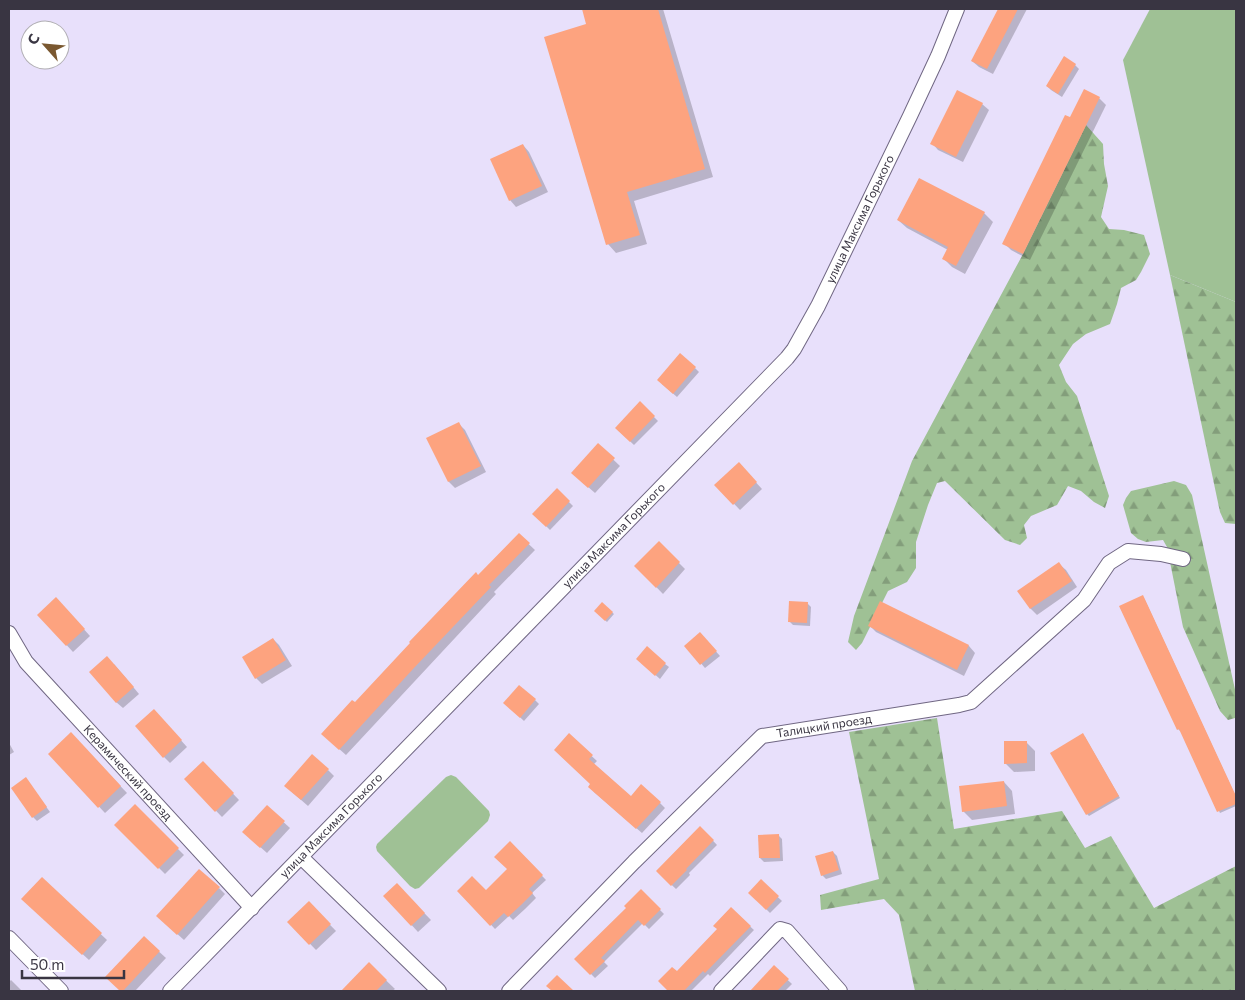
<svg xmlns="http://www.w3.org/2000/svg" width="1245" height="1000" font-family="Commissioner,sans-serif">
  <defs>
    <pattern id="forest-firs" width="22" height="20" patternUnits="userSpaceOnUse" patternTransform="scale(1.25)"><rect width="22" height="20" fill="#9fc195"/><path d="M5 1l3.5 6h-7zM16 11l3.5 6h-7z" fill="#839e7b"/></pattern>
  </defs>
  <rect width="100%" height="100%" fill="#e8e0fb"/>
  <g fill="#9fc195">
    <path d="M 1150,9 L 1236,9 L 1236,302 L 1170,275 L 1123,60 Z"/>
    <path d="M 451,775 L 456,777 L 489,811 L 490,815 L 488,821 L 419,888 L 415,889 L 410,886 L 377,851 L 376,847 L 377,844 L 446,777 Z"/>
  </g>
  <g fill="url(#forest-firs)">
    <path d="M 1086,125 L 1103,144 L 1104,164 L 1108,186 L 1101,217 L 1109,229 L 1124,230 L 1144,235 L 1150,254 L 1141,272 L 1136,280 L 1121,288 L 1117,304 L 1110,324 L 1086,334 L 1073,344 L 1059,365 L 1066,382 L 1077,396 L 1109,496 L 1105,508 L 1094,502 L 1081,491 L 1068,486 L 1057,505 L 1031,516 L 1024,525 L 1027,538 L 1020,545 L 1005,540 L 945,481 L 937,483 L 928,505 L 916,542 L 916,568 L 907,582 L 888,591 L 862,643 L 856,650 L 848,642 L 854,616 L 912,461 L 1023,254 Z"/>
    <path d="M 1170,275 L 1236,302 L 1236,524 L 1225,523 L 1220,512 Z"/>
    <path d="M 1174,481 L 1186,485 L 1192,495 L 1236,694 L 1235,718 L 1228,720 L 1220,711 L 1183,627 L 1167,547 L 1163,540 L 1146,542 L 1138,539 L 1131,533 L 1123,505 L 1126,498 L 1131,491 Z"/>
    <path d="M 937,718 L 954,829 L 1062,811 L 1085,848 L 1111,836 L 1154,908 L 1236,866 L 1236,991 L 915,991 L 899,915 L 884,899 L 821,910 L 820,895 L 879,879 L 849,732 Z"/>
  </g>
  <g fill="#0003">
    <path d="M 583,9 L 663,9 L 713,177 L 634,201 L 647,244 L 616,253 L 608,244 L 588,25 Z"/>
    <path d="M 999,9 L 1027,9 L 993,74 L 979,67 L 972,61 Z"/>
    <path d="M 1075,65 L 1079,69 L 1062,97 L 1051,90 L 1047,86 Z"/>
    <path d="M 1099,98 L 1106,105 L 1030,260 L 1011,250 L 1004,243 L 1070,119 Z"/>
    <path d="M 982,104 L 989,110 L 963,162 L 938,150 L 932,143 Z"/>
    <path d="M 523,145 L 529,152 L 548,192 L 516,207 L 510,200 Z"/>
    <path d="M 984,213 L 993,222 L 965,274 L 952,267 L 944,259 L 948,250 L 907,228 L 898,220 Z"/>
    <path d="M 695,368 L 699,372 L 677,397 L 662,384 Z"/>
    <path d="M 640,403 L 658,421 L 634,445 L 616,428 Z"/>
    <path d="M 459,424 L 465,430 L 486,472 L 455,488 L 449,482 L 428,439 Z"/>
    <path d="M 598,445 L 620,466 L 595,493 L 579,479 Z"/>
    <path d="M 739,464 L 762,489 L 740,510 L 716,485 Z"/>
    <path d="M 557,490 L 573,506 L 550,530 L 534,514 Z"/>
    <path d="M 519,535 L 535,550 L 494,592 L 496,594 L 346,755 L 329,740 L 355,704 Z"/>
    <path d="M 659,543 L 685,569 L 663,594 L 636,566 Z"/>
    <path d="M 1059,564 L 1066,570 L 1077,587 L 1037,615 L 1031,609 L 1019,591 Z"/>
    <path d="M 1144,598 L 1236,797 L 1236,806 L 1220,813 L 1181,730 L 1180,731 L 1178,729 Z"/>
    <path d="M 807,603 L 811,607 L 810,626 L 793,625 L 789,621 Z"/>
    <path d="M 881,603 L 969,646 L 975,653 L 964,676 L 876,632 L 870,626 Z"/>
    <path d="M 602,604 L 614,614 L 607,622 L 595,611 Z"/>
    <path d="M 62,605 L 90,636 L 73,652 L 39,615 Z"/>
    <path d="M 704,638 L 720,656 L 705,668 L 686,646 Z"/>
    <path d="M 273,639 L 279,645 L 292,666 L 262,684 L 256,678 Z"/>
    <path d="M 642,663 L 665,664 L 669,667 L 660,679 Z"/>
    <path d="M 114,664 L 139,694 L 123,708 L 116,702 Z"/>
    <path d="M 535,700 L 539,704 L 524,721 L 509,707 Z"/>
    <path d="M 160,717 L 187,747 L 170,763 L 164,757 Z"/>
    <path d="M 569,735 L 597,761 L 594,764 L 631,797 L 660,803 L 665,808 L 642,833 L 594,792 Z"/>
    <path d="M 1085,737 L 1120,798 L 1089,816 L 1087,814 Z"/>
    <path d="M 77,740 L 127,793 L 105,813 L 50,754 Z"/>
    <path d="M 1026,742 L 1035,751 L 1035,771 L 1014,772 L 1005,763 Z"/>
    <path d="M 9,743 L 14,752 L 9,755 Z"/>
    <path d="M 203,762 L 239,800 L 222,817 L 185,779 Z"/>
    <path d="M 328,770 L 334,776 L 308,806 L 292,792 Z"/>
    <path d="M 26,779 L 50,812 L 37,821 L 33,817 Z"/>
    <path d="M 1004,782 L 1012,791 L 1015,814 L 972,820 L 963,811 Z"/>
    <path d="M 135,806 L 184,855 L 165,874 L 116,825 Z"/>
    <path d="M 267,807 L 290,828 L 267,853 L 250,838 Z"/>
    <path d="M 700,827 L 717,845 L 689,873 L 690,875 L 676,889 L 657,871 Z"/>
    <path d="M 778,835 L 782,839 L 783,861 L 764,862 L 760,858 Z"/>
    <path d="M 510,843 L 546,880 L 532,893 L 536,898 L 525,909 L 513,920 L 509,916 L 495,929 L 459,891 L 486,891 L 508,869 Z"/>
    <path d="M 833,852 L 837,856 L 842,874 L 826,879 L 822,875 Z"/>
    <path d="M 42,879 L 107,940 L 89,960 L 29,905 Z"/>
    <path d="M 761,881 L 782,901 L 770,913 L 750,893 Z"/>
    <path d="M 397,885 L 431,920 L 418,932 L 385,896 Z"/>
    <path d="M 219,888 L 225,894 L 184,940 L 164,922 Z"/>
    <path d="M 641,891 L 664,914 L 649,929 L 643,923 L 604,962 L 608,966 L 595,978 L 576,959 L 628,908 Z"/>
    <path d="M 309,903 L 336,931 L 316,950 L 289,922 Z"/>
    <path d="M 731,909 L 754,930 L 710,976 L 708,974 L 691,991 L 670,991 L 660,981 L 677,973 L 718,929 Z"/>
    <path d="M 144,938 L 166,958 L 135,991 L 121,991 L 107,977 Z"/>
    <path d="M 369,964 L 395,989 L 392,991 L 343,991 Z"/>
    <path d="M 774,967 L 792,984 L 785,991 L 761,991 L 756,986 Z"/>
    <path d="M 11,980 L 22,991 L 9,991 L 9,982 Z"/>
  </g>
  <g fill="#fda37f">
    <path d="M 582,9 L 658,9 L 705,169 L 627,192 L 640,235 L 606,245 L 544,37 L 586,24 Z"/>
    <path d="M 998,9 L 1018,9 L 987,69 L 971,61 Z"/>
    <path d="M 1064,56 L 1076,64 L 1058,94 L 1046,86 Z"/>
    <path d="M 1084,89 L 1100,97 L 1023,254 L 1002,244 L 1065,115 L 1070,117 Z"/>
    <path d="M 957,90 L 983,103 L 956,157 L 930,144 Z"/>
    <path d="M 523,144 L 542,186 L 509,201 L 490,159 Z"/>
    <path d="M 919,178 L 985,212 L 956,266 L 942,259 L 948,247 L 897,220 Z"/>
    <path d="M 680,353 L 696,367 L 673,394 L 657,380 Z"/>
    <path d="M 640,401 L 655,416 L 630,442 L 615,428 Z"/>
    <path d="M 459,422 L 481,466 L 448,482 L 426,438 Z"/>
    <path d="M 598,443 L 615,458 L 588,488 L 571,473 Z"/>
    <path d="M 739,462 L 757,482 L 733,505 L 714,485 Z"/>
    <path d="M 557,488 L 570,501 L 546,527 L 532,514 Z"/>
    <path d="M 519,533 L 530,543 L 489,585 L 491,587 L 413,669 L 339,750 L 321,734 L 352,700 L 355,702 L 410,643 L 409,642 L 476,572 L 478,575 Z"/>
    <path d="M 659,541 L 680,562 L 656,588 L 634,566 Z"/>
    <path d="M 1059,562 L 1072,581 L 1030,609 L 1017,591 Z"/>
    <path d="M 1143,595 L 1236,796 L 1236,804 L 1217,812 L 1179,729 L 1177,730 L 1119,606 Z"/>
    <path d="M 56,597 L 85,629 L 66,646 L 37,615 Z"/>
    <path d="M 789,601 L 808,602 L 807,623 L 788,622 Z"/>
    <path d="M 880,601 L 969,645 L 957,670 L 868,626 Z"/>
    <path d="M 602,602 L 613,612 L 605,621 L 594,611 Z"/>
    <path d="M 700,632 L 717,651 L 700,665 L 684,646 Z"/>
    <path d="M 273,638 L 286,660 L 255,679 L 242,657 Z"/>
    <path d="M 647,646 L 666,663 L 655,676 L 636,659 Z"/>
    <path d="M 107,656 L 134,687 L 116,703 L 89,672 Z"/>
    <path d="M 519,685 L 536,699 L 520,718 L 503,703 Z"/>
    <path d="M 154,709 L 182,740 L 163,758 L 135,726 Z"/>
    <path d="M 71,732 L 121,786 L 98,808 L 48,754 Z"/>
    <path d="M 569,733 L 593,755 L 589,759 L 631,796 L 641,784 L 661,802 L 636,829 L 588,787 L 590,784 L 554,750 Z"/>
    <path d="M 1083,733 L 1119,796 L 1086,815 L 1050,753 Z"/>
    <path d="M 1004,741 L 1027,741 L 1027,763 L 1004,764 Z"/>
    <path d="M 312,754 L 329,769 L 301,800 L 284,786 Z"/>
    <path d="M 203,761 L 234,793 L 215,812 L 184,779 Z"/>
    <path d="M 26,777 L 47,807 L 32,818 L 11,788 Z"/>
    <path d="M 1004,781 L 1007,806 L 962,812 L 959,786 Z"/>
    <path d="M 135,804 L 179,848 L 158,869 L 114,825 Z"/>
    <path d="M 267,805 L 285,821 L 260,848 L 242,832 Z"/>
    <path d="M 700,826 L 714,840 L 686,869 L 687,870 L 671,886 L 656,871 Z"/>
    <path d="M 779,834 L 780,858 L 759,858 L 758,835 Z"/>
    <path d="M 510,841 L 543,875 L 529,889 L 533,893 L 521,905 L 508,917 L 504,913 L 490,926 L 457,891 L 472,876 L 486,890 L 507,869 L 494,857 Z"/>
    <path d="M 833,851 L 839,870 L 821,876 L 815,856 Z"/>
    <path d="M 199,869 L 220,887 L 177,935 L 156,916 Z"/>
    <path d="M 42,877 L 102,933 L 82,955 L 21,899 Z"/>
    <path d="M 761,879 L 779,896 L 766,910 L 748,893 Z"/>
    <path d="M 397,883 L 425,913 L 411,926 L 383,896 Z"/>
    <path d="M 641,889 L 661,909 L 644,926 L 638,920 L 601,958 L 605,961 L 590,975 L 574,959 L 626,908 L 624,906 Z"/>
    <path d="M 309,901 L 331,924 L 309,945 L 287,922 Z"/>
    <path d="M 731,907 L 751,926 L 705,973 L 703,971 L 684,991 L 668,991 L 658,981 L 672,967 L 677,971 L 717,929 L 713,926 Z"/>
    <path d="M 144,936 L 160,951 L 123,991 L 120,991 L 105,977 Z"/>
    <path d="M 369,962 L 387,980 L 376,991 L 341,991 Z"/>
    <path d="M 774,965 L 789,979 L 777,991 L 750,991 Z"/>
    <path d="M 557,975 L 574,991 L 552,991 L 546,986 Z"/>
  </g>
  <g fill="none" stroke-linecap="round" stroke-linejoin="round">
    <g stroke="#706783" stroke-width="16">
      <g id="minor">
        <path id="s1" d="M 9,633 L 26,662 L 252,908"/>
        <path d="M 301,857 L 439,991"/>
        <path d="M 9,938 L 61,991"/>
        <path id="s2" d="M 170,991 L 787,358 L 794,349 L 818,306 L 910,116 L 938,56 L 957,9"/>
        <path id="s3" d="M 509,991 L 634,862 L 762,736 L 959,705 L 971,702 L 1084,600 L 1109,563 L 1128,551 L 1161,554 L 1183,559"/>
        <path d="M 721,991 L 780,929 L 787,931 L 840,991"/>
      </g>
    </g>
    <use href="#minor" stroke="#fff" stroke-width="14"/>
  </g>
  <g text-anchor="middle" stroke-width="4" stroke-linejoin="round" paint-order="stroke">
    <g font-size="12" fill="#393542" stroke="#fff">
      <text dy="4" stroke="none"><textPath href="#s2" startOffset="1041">улица Максима Горького</textPath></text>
      <text dy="4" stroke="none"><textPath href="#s2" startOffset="636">улица Максима Горького</textPath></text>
      <text dy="4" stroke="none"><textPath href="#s3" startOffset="422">Талицкий проезд</textPath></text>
      <text dy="4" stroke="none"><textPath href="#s1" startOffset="184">Керамический проезд</textPath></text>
      <text dy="4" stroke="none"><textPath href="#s2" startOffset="231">улица Максима Горького</textPath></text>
    </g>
  </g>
  <rect width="1245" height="1000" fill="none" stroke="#393542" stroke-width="20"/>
  <g transform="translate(45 45) rotate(297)"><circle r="24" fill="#ffffff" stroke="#b0aeb3"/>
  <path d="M0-4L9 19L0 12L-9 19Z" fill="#7a5830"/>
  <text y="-8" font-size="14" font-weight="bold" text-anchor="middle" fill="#393542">С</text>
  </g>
  <path d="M22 970v8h102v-8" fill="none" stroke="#393542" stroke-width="2.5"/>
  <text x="30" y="970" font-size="15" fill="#393542" stroke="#ffffff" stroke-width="4" paint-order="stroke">50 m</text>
</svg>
